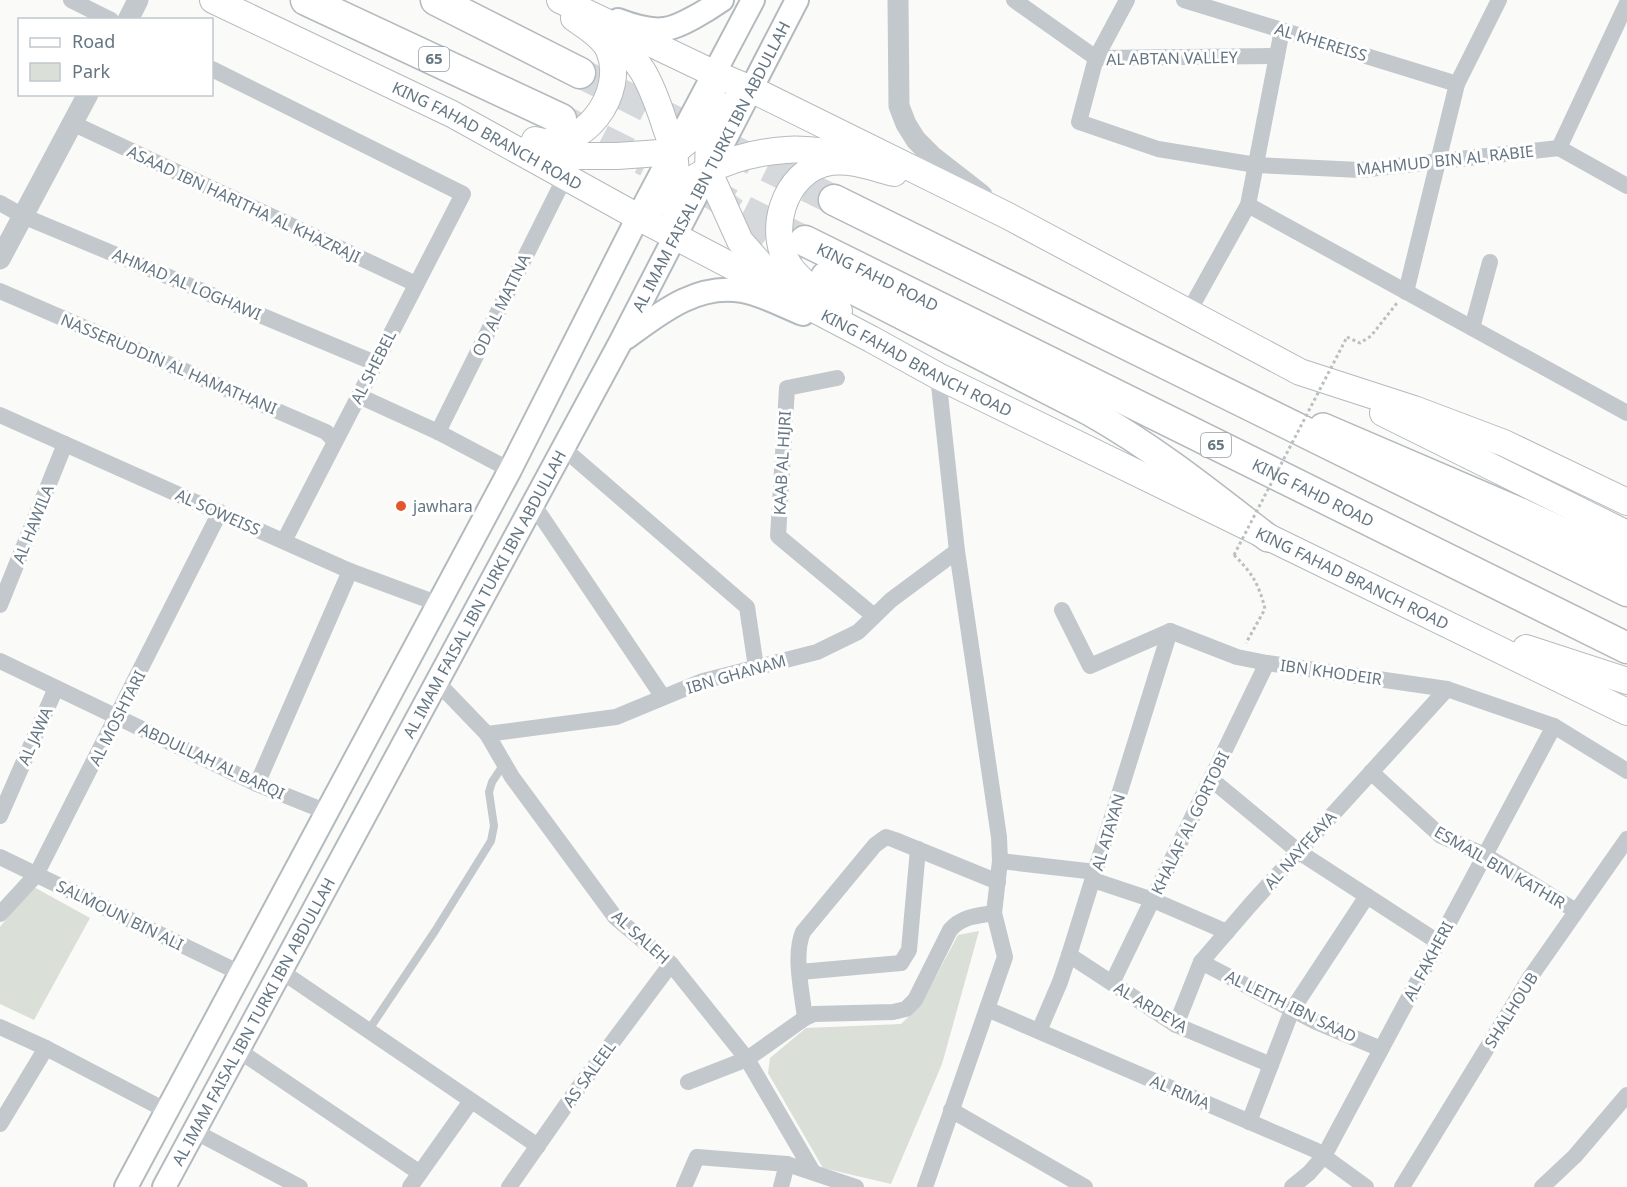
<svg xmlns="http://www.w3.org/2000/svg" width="1627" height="1187" font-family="'Noto Sans',sans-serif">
  <rect width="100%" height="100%" fill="#fafaf8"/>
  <g fill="#dadfd7">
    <path d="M 32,886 L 90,918 L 34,1020 L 0,1004 L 0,927 Z"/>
    <path d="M 979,931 L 942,1064 L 891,1184 L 823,1168 L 768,1073 L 770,1058 L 806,1028 L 901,1024 L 920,1006 L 958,935 Z"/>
  </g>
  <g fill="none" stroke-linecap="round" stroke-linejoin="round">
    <path stroke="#d5d9db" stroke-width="27" stroke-dasharray="27 14" stroke-linecap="butt" d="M 713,196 L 825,276"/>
    <g stroke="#d5d9db" stroke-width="30" stroke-dasharray="30 15" stroke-linecap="butt">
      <path d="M 580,73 L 681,124"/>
      <path d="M 561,119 L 647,162"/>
      <path d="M 727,147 L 834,200"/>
      <path d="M 704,190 L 803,240"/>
    </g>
    <g stroke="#b3babf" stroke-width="26">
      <g id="secondary">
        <path d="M 618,20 C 631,25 649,31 664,29 C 679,28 709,9 722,0"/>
        <path d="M 626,338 C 660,313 697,283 742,291 C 761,294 785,307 803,314"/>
        <path d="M 126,1187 L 510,470 L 638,217 L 753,0"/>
        <path id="s1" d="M 164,1187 L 620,343 L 797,0"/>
      </g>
    </g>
    <g stroke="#b5babe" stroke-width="28">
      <g id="primary">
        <path id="s2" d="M 213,0 L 452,114 L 638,217 L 871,339 L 938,376 L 1627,712"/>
        <path d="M 560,0 L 715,74 L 751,89 L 1008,216 L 1300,372 L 1414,409 L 1504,443 L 1627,502"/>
        <path d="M 605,31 C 641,59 650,80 664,122 C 667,132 672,143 674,153 C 678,181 676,209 675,237"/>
        <path d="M 715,74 L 710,103 L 708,170 L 740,241 L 762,266 L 782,279"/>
        <path d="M 535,140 C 583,154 627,93 609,50 C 603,36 585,26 574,18"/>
        <path d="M 529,148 L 556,156 L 617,156 L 674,152 L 751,89"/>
        <path d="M 638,217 C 687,180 723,154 786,150 C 804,148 823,152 841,154"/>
        <path d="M 839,311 C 825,299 806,286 794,272 C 763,237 783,169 831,162 C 852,159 874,168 894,173"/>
        <path d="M 1383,413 L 1627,534"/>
        <path d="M 1526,648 L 1627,681"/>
      </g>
    </g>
    <g stroke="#b4b9bd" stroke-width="30">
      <g id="trunk">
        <path d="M 825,276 L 1090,412 C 1154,448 1210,493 1268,538"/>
        <path d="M 1323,427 L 1521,512 L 1627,561"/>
      </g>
    </g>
    <g stroke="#b4b9bd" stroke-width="33">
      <g id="motorway">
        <path d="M 306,0 L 561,119"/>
        <path d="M 436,0 L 580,73"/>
        <path d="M 834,200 L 1627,591"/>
        <path id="s3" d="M 805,241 L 1627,648"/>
      </g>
    </g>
    <g stroke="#bbbfc2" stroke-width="3" stroke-dasharray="3 3" stroke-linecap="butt">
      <path d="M 1347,337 L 1360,343 L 1371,336 L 1397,303"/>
      <path d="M 1234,555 C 1252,573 1259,584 1265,609 L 1246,643"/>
    </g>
    <path stroke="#c3c8cc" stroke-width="8" d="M 368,1031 L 435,931 L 491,841 L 494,826 L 489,792 L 492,782 L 504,764"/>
    <g stroke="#c3c8cc" stroke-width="16">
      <path d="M 71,0 L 111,20"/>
      <path d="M 1014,0 L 1096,58 L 1277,56"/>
      <path d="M 1127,0 L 1096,58 L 1079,122 L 1158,149 L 1256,165 L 1360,170 L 1559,148 L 1627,186"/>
      <path d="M 1184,0 L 1457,84"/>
      <path d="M 212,69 L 463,194 L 284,541"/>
      <path d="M 72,123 L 416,284"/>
      <path d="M 1559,148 L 1627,3"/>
      <path d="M 0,203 L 23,216 L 375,363"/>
      <path d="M 1248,205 L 1627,413"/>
      <path d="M 0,291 L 326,432 L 335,441"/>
      <path d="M 1406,292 L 1457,84 L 1499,0"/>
      <path d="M 1188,313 L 1248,205 L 1282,30"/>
      <path d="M 1472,328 L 1490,262"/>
      <path d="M 837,378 L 787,388 L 778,536 L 874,616"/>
      <path d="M 359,396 L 438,432 L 510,470"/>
      <path d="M 0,415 L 350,571 L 439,604"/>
      <path d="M 438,432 L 565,177"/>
      <path d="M 563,448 L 747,607 L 756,667"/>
      <path d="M 533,504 L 663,697"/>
      <path d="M 0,605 L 65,444"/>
      <path d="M 1062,610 L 1090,666 L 1170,631 L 1237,657 L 1267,663 L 1447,689 L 1554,726 L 1627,771"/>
      <path d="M 0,661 L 257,784 L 327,812"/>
      <path d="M 437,682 L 487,734 L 512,777 L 615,917 L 671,964 L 747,1059 L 813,1172"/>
      <path d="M 487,734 L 616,717 L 703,681 L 817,652 L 858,632 L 891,600 L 957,551"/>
      <path d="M 1371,772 L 1441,836 L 1485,855 L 1576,911"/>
      <path d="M 1212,780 L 1299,852 L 1438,942"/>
      <path d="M 257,784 L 350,571"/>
      <path d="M 0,816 L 56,688"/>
      <path d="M 0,857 L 240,973"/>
      <path d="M 1000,861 L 1096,872"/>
      <path d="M 1093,880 L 1153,900 L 1227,932"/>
      <path d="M 0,914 L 36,875 L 220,512"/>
      <path d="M 1069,955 L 1176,1025 L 1271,1065"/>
      <path d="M 1201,962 L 1314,1021 L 1381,1049"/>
      <path d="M 281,971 L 538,1146"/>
      <path d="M 800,972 L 901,963 L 909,950 L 918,849"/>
      <path d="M 1112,983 L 1267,663"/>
      <path d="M 987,1009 L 1315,1150 L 1366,1187"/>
      <path d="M 805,1018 C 802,992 793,955 803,932 L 875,845 L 886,837 L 895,840 L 998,882"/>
      <path d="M 1176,1025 L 1201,962 L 1251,904 L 1447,689"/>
      <path d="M 0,1027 L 46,1048 L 167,1111"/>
      <path d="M 1039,1031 L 1060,982 L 1069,955 L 1170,631"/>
      <path d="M 238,1050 L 420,1173"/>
      <path d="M 688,1082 L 747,1059 L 805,1018 L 814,1014 L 893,1012 L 906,1009 L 915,1000 L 950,930 C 962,916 977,916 994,913"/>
      <path d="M 951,1110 L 1085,1187"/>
      <path d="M 1249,1122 L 1292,1010 L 1367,896"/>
      <path d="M 0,1124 L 46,1048"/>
      <path d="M 194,1131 L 300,1187"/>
      <path d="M 410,1187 L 471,1101"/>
      <path d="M 509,1187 L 576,1091 L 671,964"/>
      <path d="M 684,1187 L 697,1157 L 787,1164 L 856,1187"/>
      <path d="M 781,1187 L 787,1164"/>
      <path d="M 925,1187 L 1005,957 L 994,913 L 1000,861 L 999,837 L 957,551 L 938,376"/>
      <path d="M 1292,1187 L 1309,1173 L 1324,1156 L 1554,726"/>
      <path d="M 1402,1187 L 1531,976 L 1627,839"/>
      <path d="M 1542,1187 L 1575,1156 L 1627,1095"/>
    </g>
    <g stroke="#c3c8cc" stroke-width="21">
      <path d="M 898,0 L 899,106 L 906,124 L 916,140 L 932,156 L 982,195"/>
      <path d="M 128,20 L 138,0"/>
      <path d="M 0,259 L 88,94"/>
    </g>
    <use href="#secondary" stroke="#fff" stroke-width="22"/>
    <use href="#primary" stroke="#fff" stroke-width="26"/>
    <use href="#trunk" stroke="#fff" stroke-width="27"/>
    <use href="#motorway" stroke="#fff" stroke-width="30"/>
    <path stroke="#bbbfc2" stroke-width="3" stroke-dasharray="3 3" stroke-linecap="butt" d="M 1234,555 L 1347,337"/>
  </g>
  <circle fill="#e4572e" stroke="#fff" stroke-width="2" cx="401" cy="506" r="6"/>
  <g text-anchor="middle" stroke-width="6" stroke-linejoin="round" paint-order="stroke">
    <g fill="#fff" stroke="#939fa8" stroke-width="1.5">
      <rect x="419" y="47" width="30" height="24" rx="4.5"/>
      <rect x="1201" y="433" width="30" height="24" rx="4.5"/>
    </g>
    <g font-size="15" font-weight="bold" fill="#657683">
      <text x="434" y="64">65</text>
      <text x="1216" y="450">65</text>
    </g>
    <g font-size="16" fill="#657683" stroke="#fff">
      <text transform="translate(1321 42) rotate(17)" y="6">AL KHEREISS</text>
      <text transform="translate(1172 58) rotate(-1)" y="6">AL ABTAN VALLEY</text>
      <text dy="6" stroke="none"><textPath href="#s2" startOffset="306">KING FAHAD BRANCH ROAD</textPath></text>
      <text transform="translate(1445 160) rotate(-6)" y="6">MAHMUD BIN AL RABIE</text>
      <text dy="6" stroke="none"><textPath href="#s1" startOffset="1158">AL IMAM FAISAL IBN TURKI IBN ABDULLAH</textPath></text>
      <text transform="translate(244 204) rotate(25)" y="6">ASAAD IBN HARITHA AL KHAZRAJI</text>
      <text dy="6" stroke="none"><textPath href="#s3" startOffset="81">KING FAHD ROAD</textPath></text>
      <text transform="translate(187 284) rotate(23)" y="6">AHMAD AL LOGHAWI</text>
      <text transform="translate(501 305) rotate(-64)" y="6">OD AL MATINA</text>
      <text dy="6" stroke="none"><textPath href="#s2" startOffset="792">KING FAHAD BRANCH ROAD</textPath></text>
      <text transform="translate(169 364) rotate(23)" y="6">NASSERUDDIN AL HAMATHANI</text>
      <text transform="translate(373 367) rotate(-63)" y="6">AL SHEBEL</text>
      <text transform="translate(782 463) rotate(-87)" y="6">KAAB AL HIJRI</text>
      <text dy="6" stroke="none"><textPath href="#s3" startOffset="567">KING FAHD ROAD</textPath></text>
      <text transform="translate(218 512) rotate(24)" y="6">AL SOWEISS</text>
      <text transform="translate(33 524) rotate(-68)" y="6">AL HAWILA</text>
      <text dy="6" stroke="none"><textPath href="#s2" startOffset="1278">KING FAHAD BRANCH ROAD</textPath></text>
      <text dy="6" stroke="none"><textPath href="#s1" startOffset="674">AL IMAM FAISAL IBN TURKI IBN ABDULLAH</textPath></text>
      <text transform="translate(1331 672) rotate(8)" y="6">IBN KHODEIR</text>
      <text transform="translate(736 674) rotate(-16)" y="6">IBN GHANAM</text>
      <text transform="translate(117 718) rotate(-63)" y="6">AL MOSHTARI</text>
      <text transform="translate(35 736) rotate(-66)" y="6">AL JAWA</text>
      <text transform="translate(212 761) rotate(25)" y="6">ABDULLAH AL BARQI</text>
      <text transform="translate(1190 823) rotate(-64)" y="6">KHALAF AL GORTOBI</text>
      <text transform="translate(1108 832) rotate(-73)" y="6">AL ATAYAN</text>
      <text transform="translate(1300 850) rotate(-48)" y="6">AL NAYFEAYA</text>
      <text transform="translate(1500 867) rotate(30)" y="6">ESMAIL BIN KATHIR</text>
      <text transform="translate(120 915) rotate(26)" y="6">SALMOUN BIN ALI</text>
      <text transform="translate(641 937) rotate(42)" y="6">AL SALEH</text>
      <text transform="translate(1428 961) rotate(-62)" y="6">AL FAKHERI</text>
      <text transform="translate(1291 1006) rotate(26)" y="6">AL LEITH IBN SAAD</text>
      <text transform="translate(1151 1007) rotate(31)" y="6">AL ARDEYA</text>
      <text transform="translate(1511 1010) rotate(-58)" y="6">SHALHOUB</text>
      <text dy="6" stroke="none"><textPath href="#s1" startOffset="188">AL IMAM FAISAL IBN TURKI IBN ABDULLAH</textPath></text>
      <text transform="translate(589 1074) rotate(-54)" y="6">AS SALEEL</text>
      <text transform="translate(1180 1092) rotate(23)" y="6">AL RIMA</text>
    </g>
    <g font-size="16" fill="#657683" stroke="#fff" text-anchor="start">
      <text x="413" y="512">jawhara</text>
    </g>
  </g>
  <rect x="18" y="18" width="195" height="78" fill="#ffffff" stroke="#c1c8cd" stroke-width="1.5"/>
  <rect x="30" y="38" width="30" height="9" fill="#ffffff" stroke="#c1c8cd" stroke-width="1.5"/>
  <text x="72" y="48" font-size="18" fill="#657683">Road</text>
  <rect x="30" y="63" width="30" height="18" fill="#dadfd7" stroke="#c1c8cd" stroke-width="1.5"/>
  <text x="72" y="78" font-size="18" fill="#657683">Park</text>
</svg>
